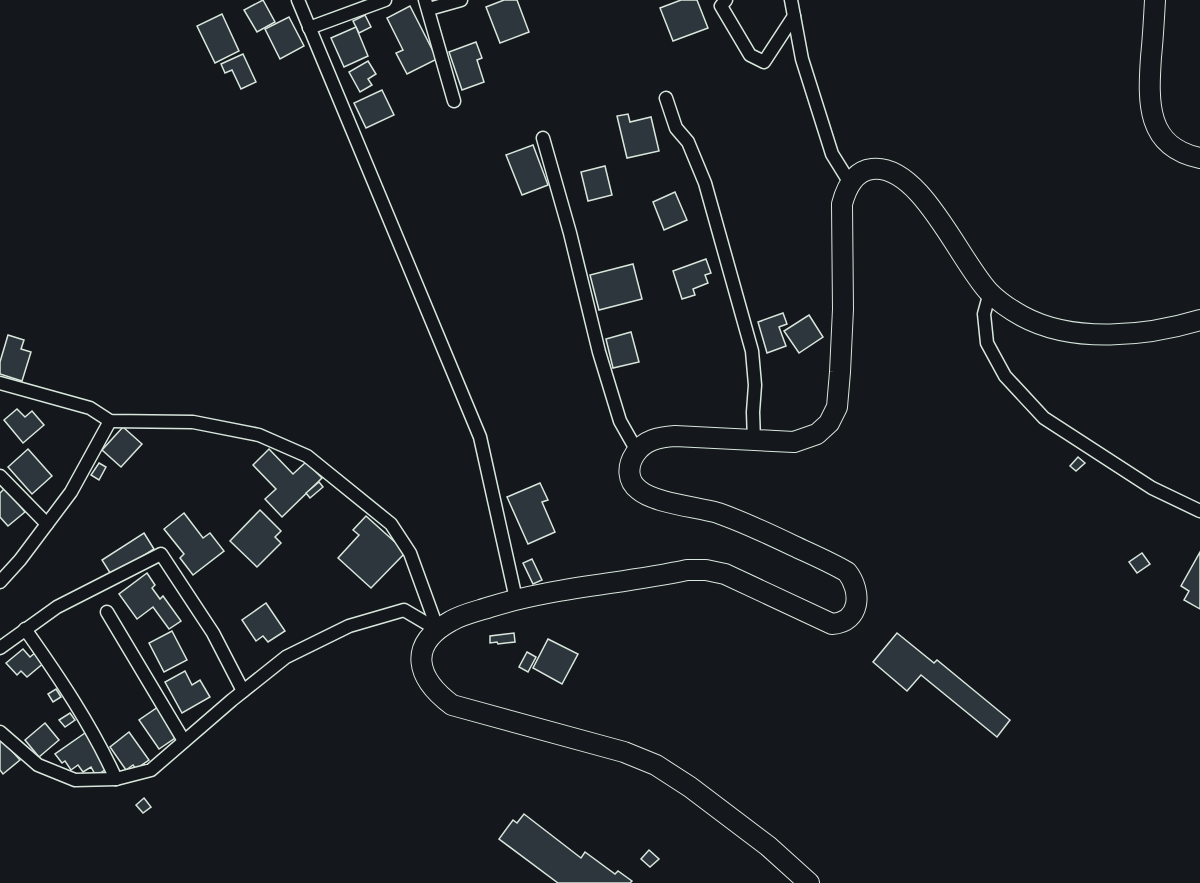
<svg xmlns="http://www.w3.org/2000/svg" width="1200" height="883" font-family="'Space Grotesk',sans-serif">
  <rect width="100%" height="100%" fill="#14181c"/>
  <g fill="#2c363c" stroke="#d8e6dc" stroke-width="1.5">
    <path d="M 263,0 L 275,22 L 257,32 L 244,10 Z"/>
    <path d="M 504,0 L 517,0 L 529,32 L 500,43 L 486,7 Z"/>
    <path d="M 681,0 L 697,0 L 708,28 L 673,41 L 660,8 Z"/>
    <path d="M 410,6 L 437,59 L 407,74 L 396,53 L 403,50 L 387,18 Z"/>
    <path d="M 222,14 L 239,51 L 215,63 L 197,26 Z"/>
    <path d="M 365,15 L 371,27 L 359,33 L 353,21 Z"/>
    <path d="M 289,17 L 304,46 L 280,59 L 265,29 Z"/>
    <path d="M 356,27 L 368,56 L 344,67 L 331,38 Z"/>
    <path d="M 476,42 L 482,58 L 477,60 L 484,82 L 462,90 L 449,52 Z"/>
    <path d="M 243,54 L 256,82 L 241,89 L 232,70 L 225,73 L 221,64 Z"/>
    <path d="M 368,61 L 376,74 L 368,79 L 372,85 L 360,92 L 349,72 Z"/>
    <path d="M 382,90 L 394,115 L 366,128 L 354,103 Z"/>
    <path d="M 628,114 L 630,122 L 651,117 L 659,151 L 627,158 L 617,116 Z"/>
    <path d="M 533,145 L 548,185 L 522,195 L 506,155 Z"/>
    <path d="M 605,166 L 612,195 L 588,201 L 581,172 Z"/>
    <path d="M 675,192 L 687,220 L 664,230 L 653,202 Z"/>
    <path d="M 706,259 L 711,273 L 705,275 L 708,283 L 693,289 L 695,295 L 682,299 L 673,271 Z"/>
    <path d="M 633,264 L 642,299 L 599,310 L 590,275 Z"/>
    <path d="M 783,313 L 787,324 L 779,327 L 786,346 L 767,353 L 758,322 Z"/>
    <path d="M 809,315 L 823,337 L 799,353 L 784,331 Z"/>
    <path d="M 631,332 L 639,362 L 613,368 L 606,339 Z"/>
    <path d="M 8,335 L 24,340 L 21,349 L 31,352 L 22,381 L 0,374 L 0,362 Z"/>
    <path d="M 17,409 L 25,417 L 32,411 L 44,425 L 23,443 L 4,420 Z"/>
    <path d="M 123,427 L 142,444 L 121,467 L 102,450 Z"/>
    <path d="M 28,449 L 52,476 L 32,494 L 8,467 Z"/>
    <path d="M 269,449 L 293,474 L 306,462 L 322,478 L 282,517 L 265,499 L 276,489 L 253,465 Z"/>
    <path d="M 1078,457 L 1085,463 L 1076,471 L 1070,466 Z"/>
    <path d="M 99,463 L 106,467 L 99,480 L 91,475 Z"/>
    <path d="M 319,482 L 323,487 L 310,498 L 306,493 Z"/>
    <path d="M 540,483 L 548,500 L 542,502 L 555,532 L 528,544 L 507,497 Z"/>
    <path d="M 5,488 L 25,512 L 8,526 L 0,517 L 0,493 Z"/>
    <path d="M 260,510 L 281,531 L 275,537 L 281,543 L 257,567 L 230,541 Z"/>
    <path d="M 184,513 L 203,538 L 210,533 L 224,551 L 193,575 L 180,558 L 184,554 L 164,529 Z"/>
    <path d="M 366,516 L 406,552 L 371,588 L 338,558 L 359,535 L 353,530 Z"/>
    <path d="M 144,533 L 154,549 L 112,576 L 102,560 Z"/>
    <path d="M 1200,552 L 1200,609 L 1184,600 L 1189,591 L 1181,586 Z"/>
    <path d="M 1142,553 L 1150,564 L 1137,573 L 1129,562 Z"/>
    <path d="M 532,559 L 542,580 L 533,584 L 523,563 Z"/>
    <path d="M 147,573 L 155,585 L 152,588 L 160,599 L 163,596 L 181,621 L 169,629 L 153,607 L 137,619 L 119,594 Z"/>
    <path d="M 266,603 L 285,631 L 268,642 L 263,636 L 256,641 L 242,620 Z"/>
    <path d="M 172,631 L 187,660 L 164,672 L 149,643 Z"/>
    <path d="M 514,633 L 515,642 L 498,644 L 497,642 L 490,643 L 490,636 Z"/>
    <path d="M 897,633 L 934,663 L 937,660 L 1010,720 L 997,737 L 921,675 L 907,691 L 873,662 Z"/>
    <path d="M 548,639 L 578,654 L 562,684 L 533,668 Z"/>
    <path d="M 23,649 L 30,657 L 36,652 L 45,662 L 27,677 L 21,671 L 17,675 L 6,663 Z"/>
    <path d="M 527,652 L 536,657 L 528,672 L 519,667 Z"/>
    <path d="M 185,671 L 192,685 L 200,680 L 210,697 L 182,713 L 165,682 Z"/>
    <path d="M 56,689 L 61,697 L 53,702 L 48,694 Z"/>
    <path d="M 158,707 L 178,736 L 159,749 L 139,720 Z"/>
    <path d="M 70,713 L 75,720 L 65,727 L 59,720 Z"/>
    <path d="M 45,723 L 59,740 L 39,757 L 25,740 Z"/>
    <path d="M 129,732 L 149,760 L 136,769 L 133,765 L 126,770 L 110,747 Z"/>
    <path d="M 85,733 L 109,767 L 96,776 L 91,767 L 83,772 L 78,765 L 71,770 L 65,761 L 62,763 L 55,754 Z"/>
    <path d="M 0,738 L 20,760 L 3,774 L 0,770 Z"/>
    <path d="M 144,798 L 151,807 L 143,813 L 136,805 Z"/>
    <path d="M 524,814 L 581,858 L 585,852 L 615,874 L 618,871 L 632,881 L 630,883 L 558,883 L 499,839 L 513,820 L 517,823 Z"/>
    <path d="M 649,850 L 659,859 L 650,867 L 641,859 Z"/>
  </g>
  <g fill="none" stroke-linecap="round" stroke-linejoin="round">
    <g stroke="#d8e6dc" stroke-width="15">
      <g id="street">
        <path d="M 298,0 L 480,437 L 516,599"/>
        <path d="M 425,0 L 454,101"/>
        <path d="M 726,0 L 721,6 L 750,55 L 764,62 L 794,16"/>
        <path d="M 791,0 L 802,59 L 832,154 L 850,183"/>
        <path d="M 429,9 L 461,0"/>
        <path d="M 309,28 L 385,0"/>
        <path d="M 666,98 L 676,128 L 688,142 L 705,183 L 752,351 L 755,385 L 753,412 L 754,441"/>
        <path d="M 543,138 L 570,233 L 599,352 L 620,421 L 637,451"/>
        <path d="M 990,292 L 984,314 L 987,343 L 1005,376 L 1044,418 L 1152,488 L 1200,511"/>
        <path d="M 0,383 L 90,408 L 110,421 L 193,422 L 259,435 L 307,456 L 391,524 L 410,553 L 438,630"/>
        <path d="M 0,476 L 47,524"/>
        <path d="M 0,582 L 20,560 L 71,492 L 110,421"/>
        <path d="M 107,612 L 184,741"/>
        <path d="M 25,629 C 59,677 92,726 116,779"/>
        <path d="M 0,648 L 57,607 L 161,554 L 213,633 L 243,691"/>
        <path d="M 0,732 L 38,765 L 75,780 L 116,779 L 151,770 L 232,700 L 286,657 L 349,626 L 404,610 L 438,630"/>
      </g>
    </g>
    <g stroke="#d8e6dc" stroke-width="22">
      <g id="primary">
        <path d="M 1155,0 C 1154,19 1153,38 1151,57 C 1148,102 1146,147 1200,158"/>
        <path d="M 809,883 L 768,846 L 690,787 L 656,765 L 624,752 L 452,705 C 416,678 407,645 451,621 C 463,614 478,611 490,607 C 554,587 622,584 687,570 L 706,570 L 725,574 L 832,624 C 861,622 862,591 847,572 C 830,562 811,554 794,546 C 769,534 744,522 718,513 C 697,507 654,503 639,490 C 627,481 627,466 635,454 C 644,440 659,437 675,436 L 794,442 L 817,434 L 829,423 L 837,407 L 840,372 L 843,309 L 842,204 C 846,189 854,171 872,169 C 920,163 959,260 989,292 C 998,301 1011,310 1022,316 C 1073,344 1147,336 1200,320"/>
      </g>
    </g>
    <use href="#street" stroke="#14181c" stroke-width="12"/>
    <use href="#primary" stroke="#14181c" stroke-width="20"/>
  </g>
</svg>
